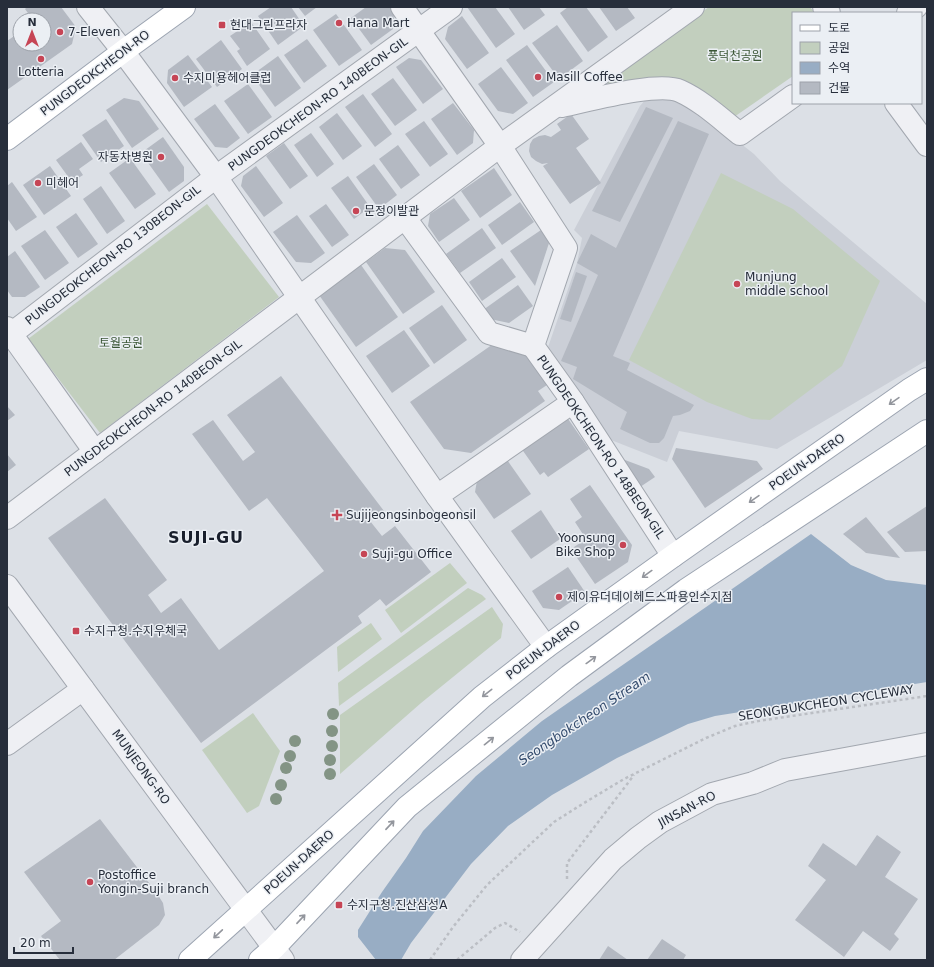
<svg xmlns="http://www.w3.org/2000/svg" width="934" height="967" font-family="'DejaVu Sans','Noto Sans KR',sans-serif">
  <rect width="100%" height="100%" fill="#dce0e6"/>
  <path fill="#cbcfd7" d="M 661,95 L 690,104 L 754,154 L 780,181 L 927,304 L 927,360 L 777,449 L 679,431 L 667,462 L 606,438 L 545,356 L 577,263 L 582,238 L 574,230 L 640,106 L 646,99 Z"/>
  <g fill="#c2cfbe">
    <path d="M 709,7 L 810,7 L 815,13 L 793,13 L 793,76 L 734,117 L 706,96 L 586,94 Z"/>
    <path d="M 721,173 L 793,209 L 880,281 L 842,366 L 770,420 L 752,419 L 707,402 L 629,360 Z"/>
    <path d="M 207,204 L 279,297 L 100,433 L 28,339 Z"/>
    <path d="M 450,563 L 467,583 L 401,633 L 385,610 Z"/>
    <path d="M 468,588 L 482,595 L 486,599 L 339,706 L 338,683 Z"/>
    <path d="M 492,607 L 503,624 L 501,638 L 421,703 L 340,774 L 340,715 Z"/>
    <path d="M 371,623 L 382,639 L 338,672 L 337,647 Z"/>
    <path d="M 253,713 L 280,751 L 259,806 L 247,813 L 202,750 Z"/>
  </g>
  <path fill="#98adc4" d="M 811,534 L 851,565 L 886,580 L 927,585 L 927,682 L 715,716 L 688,724 L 617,758 L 552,795 L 508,826 L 471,864 L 411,943 L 401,960 L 336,960 L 344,952 L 382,892 L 406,858 L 423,831 L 476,776 L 542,721 Z"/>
  <path fill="#dce0e6" d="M 358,925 L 358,937 L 376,960 L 334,960 L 342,951 Z"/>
  <g fill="#b4b9c2">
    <path d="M 27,7 L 61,7 L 76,27 L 72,44 L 7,90 L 7,41 L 20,32 L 20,44 L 44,44 L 44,20 L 33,20 L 25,9 Z"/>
    <path d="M 271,7 L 291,7 L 304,26 L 278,45 L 258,16 Z"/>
    <path d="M 298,7 L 317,7 L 305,16 Z"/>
    <path d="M 366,7 L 391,7 L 394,11 L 393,29 L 371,45 L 351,18 Z"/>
    <path d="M 467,7 L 495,7 L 515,34 L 496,48 Z"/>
    <path d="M 508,7 L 539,7 L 545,15 L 524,30 Z"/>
    <path d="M 568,7 L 586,7 L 608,37 L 588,52 L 560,13 Z"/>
    <path d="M 599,7 L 627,7 L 635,18 L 616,31 Z"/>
    <path d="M 336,14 L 362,50 L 339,66 L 313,30 Z"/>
    <path d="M 462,16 L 489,53 L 467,69 L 445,39 L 448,27 Z"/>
    <path d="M 251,22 L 270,49 L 247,66 L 237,51 L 240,49 L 230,36 Z"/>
    <path d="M 557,25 L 583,61 L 559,79 L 532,43 Z"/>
    <path d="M 307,39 L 327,66 L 304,83 L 284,55 Z"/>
    <path d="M 221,40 L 242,69 L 217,87 L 196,59 Z"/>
    <path d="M 527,45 L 554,82 L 533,97 L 506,60 Z"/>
    <path d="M 188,55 L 212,87 L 184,107 L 167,83 L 168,70 Z"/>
    <path d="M 278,56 L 301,88 L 275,107 L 252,75 Z"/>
    <path d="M 409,58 L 421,60 L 443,89 L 423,104 L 396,67 Z"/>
    <path d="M 501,67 L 528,103 L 513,114 L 498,111 L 478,84 Z"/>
    <path d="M 393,78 L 417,110 L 395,126 L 371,94 Z"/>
    <path d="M 248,84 L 272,117 L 248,134 L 224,101 Z"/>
    <path d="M 363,94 L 392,134 L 375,147 L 345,107 Z"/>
    <path d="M 124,98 L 139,101 L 159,129 L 132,148 L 106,110 Z"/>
    <path d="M 453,103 L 474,130 L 473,143 L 457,155 L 431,119 Z"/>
    <path d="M 215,104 L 240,138 L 227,148 L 215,147 L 194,119 Z"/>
    <path d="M 646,107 L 673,118 L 620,222 L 592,211 Z"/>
    <path d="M 337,113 L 362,146 L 343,160 L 319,127 Z"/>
    <path d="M 571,114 L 589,139 L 576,148 L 601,183 L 570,204 L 543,166 L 548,163 L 542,164 L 536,161 L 531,157 L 529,151 L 530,144 L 533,139 L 539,136 L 545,135 L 551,137 L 561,130 L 557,124 Z"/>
    <path d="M 106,119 L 124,146 L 101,162 L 82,135 Z"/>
    <path d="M 424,121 L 448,154 L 430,167 L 405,134 Z"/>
    <path d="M 678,121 L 709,134 L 613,356 L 630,363 L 627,370 L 694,405 L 690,411 L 680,415 L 673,416 L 664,438 L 659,443 L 650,443 L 620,429 L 627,412 L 573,379 L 577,367 L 561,361 L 598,275 L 577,263 L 591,234 L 616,248 Z"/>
    <path d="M 311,133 L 334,164 L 317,177 L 294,145 Z"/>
    <path d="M 163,137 L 184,167 L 184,181 L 169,192 L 141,153 Z"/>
    <path d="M 81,142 L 93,159 L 79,169 L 83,175 L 72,182 L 56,160 Z"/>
    <path d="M 284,143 L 308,176 L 290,189 L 266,156 Z"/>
    <path d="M 398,145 L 420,175 L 401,189 L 379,159 Z"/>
    <path d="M 130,158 L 156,194 L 135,209 L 109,173 Z"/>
    <path d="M 374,164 L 397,195 L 379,209 L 356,177 Z"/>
    <path d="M 50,166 L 71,196 L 44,215 L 23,185 Z"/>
    <path d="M 256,166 L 283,203 L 264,217 L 241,186 L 243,176 Z"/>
    <path d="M 494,168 L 512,195 L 480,218 L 461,191 Z"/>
    <path d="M 348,176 L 370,207 L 354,219 L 331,188 Z"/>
    <path d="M 12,182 L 37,217 L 16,231 L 7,218 L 7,186 Z"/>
    <path d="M 101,186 L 125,221 L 107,234 L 83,199 Z"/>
    <path d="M 454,198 L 470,220 L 439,242 L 428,226 L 430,214 Z"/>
    <path d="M 520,202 L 534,222 L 502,245 L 488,225 Z"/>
    <path d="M 326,204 L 349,235 L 332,247 L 309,216 Z"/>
    <path d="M 76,213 L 98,244 L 78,258 L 56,227 Z"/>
    <path d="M 297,215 L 325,253 L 311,263 L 296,262 L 273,232 Z"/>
    <path d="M 482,228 L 496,248 L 460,273 L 446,254 Z"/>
    <path d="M 45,230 L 69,263 L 45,280 L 21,246 Z"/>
    <path d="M 541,230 L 549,243 L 535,286 L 510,251 Z"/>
    <path d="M 385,248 L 405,250 L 435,292 L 403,314 L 366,262 Z"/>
    <path d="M 15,251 L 40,287 L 25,297 L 12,297 L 7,290 L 7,257 Z"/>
    <path d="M 502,258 L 516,277 L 482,301 L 469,282 Z"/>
    <path d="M 361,265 L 398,317 L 356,347 L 319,295 Z"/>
    <path d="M 576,272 L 587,276 L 571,322 L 560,319 Z"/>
    <path d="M 518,285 L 533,306 L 509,323 L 490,319 L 483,310 Z"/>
    <path d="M 442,305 L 467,340 L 434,364 L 409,328 Z"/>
    <path d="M 404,330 L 430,366 L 392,393 L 366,356 Z"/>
    <path d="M 496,342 L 524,346 L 550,383 L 538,391 L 545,401 L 471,453 L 444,449 L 410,402 Z"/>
    <path d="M 281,376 L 384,511 L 370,521 L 382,536 L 395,526 L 431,572 L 386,606 L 380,599 L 358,616 L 362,623 L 201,743 L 48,538 L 105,498 L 167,580 L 148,595 L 161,613 L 181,598 L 219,650 L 324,571 L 267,498 L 249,511 L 192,434 L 213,420 L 243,461 L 255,452 L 227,415 Z"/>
    <path d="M 7,406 L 15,415 L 7,421 Z"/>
    <path d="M 566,416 L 589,449 L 548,477 L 544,472 L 540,475 L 521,448 Z"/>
    <path d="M 676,448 L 757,461 L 763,469 L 705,508 L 672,459 Z"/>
    <path d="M 7,454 L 16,465 L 7,472 Z"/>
    <path d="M 609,454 L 649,469 L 655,477 L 637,489 Z"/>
    <path d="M 505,457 L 531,494 L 494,519 L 475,492 L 478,475 Z"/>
    <path d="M 590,485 L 632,545 L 628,562 L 595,584 L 571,549 L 586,539 L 575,522 L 582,517 L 570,499 Z"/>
    <path d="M 927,506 L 927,551 L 905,552 L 887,532 Z"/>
    <path d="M 541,510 L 560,539 L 531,559 L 511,531 Z"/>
    <path d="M 866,517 L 900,558 L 866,553 L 843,534 Z"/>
    <path d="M 568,567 L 585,592 L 559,610 L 543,608 L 532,591 Z"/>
    <path d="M 100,819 L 156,892 L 163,903 L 165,915 L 159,925 L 114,960 L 60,960 L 41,936 L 61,921 L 24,872 Z"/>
    <path d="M 877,835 L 901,852 L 885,877 L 918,899 L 894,934 L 899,939 L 890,951 L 863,931 L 844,957 L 795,920 L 826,880 L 808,866 L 823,843 L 856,866 Z"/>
    <path d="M 662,939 L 686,955 L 683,960 L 647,960 Z"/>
    <path d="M 608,946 L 628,960 L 599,960 Z"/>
  </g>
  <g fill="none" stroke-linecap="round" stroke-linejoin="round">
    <g stroke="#a2a7af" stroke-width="24">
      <g id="minor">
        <path d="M 88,7 L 119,46 L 216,177 L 437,496 L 546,647"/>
        <path d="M 402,7 L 500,146 L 566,248 L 533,346 L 573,402 L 673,556"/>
        <path d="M 824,7 L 829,13"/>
        <path d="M 908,13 L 916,7"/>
        <path d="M 896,103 L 927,145"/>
        <path d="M 562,106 C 587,101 658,81 680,91 C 702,101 721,119 740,134 L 793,96"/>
        <path d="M 405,218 L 489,333 L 533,346"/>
        <path d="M 7,328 L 95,452"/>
        <path d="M 11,334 L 216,177 L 451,7"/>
        <path d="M 437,496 L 573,402"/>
        <path d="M 7,518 L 500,146 L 693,7"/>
        <path d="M 7,586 L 283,960"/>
        <path d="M 7,744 L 83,689"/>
        <path d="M 522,960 L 613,859 L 638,838 L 660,822 L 688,807 L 712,794 L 753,783 L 785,770 L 927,744"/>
      </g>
    </g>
    <g stroke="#9ca4b1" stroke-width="24">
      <g id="major">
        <path d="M 7,139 L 129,47 L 184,7"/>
        <path d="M 190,960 L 482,697 L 546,647 L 673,556 L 909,390 L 927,379"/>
        <path d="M 260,960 L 274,948 L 407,807 L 569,676 L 686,590 L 927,431"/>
      </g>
    </g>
    <g stroke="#bbbec4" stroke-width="2.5" stroke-dasharray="3 3" stroke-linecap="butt">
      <path d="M 567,879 L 567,863 L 634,775"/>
      <path d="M 430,960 L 453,927 L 487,885 L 554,822 L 584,803 L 624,779 L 706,738 L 735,726 L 758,721 L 927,696"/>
      <path d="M 457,960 L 495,928 L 505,923 L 520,932"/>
    </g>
    <use href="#minor" stroke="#eff0f4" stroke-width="22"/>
    <use href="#major" stroke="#fff" stroke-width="22"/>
  </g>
  <g fill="#839485">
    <circle cx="333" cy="714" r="6"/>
    <circle cx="332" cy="731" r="6"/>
    <circle cx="295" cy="741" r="6"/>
    <circle cx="332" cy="746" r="6"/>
    <circle cx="290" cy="756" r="6"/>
    <circle cx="330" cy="760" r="6"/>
    <circle cx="286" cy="768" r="6"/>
    <circle cx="330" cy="774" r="6"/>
    <circle cx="281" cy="785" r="6"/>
    <circle cx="276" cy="799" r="6"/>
  </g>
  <defs><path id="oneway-shaft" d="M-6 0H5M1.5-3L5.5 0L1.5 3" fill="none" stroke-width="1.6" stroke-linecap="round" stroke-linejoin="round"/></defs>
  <g stroke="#93969d">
    <use href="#oneway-shaft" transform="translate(894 401) rotate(145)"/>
    <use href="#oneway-shaft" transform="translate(754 499) rotate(145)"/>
    <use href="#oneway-shaft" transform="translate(647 574) rotate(144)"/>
    <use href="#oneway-shaft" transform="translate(591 660) rotate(-36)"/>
    <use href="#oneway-shaft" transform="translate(487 693) rotate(142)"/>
    <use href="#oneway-shaft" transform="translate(489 741) rotate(-39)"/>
    <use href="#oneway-shaft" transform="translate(390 825) rotate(-47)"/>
    <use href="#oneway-shaft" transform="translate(301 919) rotate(-47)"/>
    <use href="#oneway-shaft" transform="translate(218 934) rotate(137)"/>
  </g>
  <g fill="#c64555" stroke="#ebeff4" stroke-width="1.5">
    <circle cx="339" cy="23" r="4"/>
    <rect x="218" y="21" width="8" height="8" rx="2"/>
    <circle cx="60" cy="32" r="4"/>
    <circle cx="41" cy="59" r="4"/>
    <circle cx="538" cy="77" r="4"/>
    <circle cx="175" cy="78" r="4"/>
    <circle cx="161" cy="157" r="4"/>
    <circle cx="38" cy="183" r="4"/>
    <circle cx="356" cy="211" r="4"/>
    <circle cx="737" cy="284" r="4"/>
    <path d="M335 509h4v4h4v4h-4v4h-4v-4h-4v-4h4z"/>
    <circle cx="623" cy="545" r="4"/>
    <circle cx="364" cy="554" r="4"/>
    <circle cx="559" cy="597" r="4"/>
    <rect x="72" y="627" width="8" height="8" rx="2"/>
    <circle cx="90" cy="882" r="4"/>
    <rect x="335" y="901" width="8" height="8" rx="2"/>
  </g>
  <g text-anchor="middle" stroke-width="3" stroke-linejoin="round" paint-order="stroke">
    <g font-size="12" fill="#272e3b" stroke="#ebeff4" text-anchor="start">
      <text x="347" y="27">Hana Mart</text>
      <text x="230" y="29">현대그린프라자</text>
      <text x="68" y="36">7-Eleven</text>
      <text x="41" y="76" text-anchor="middle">Lotteria</text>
      <text x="546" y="81">Masill Coffee</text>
      <text x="183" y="82">수지미용헤어클럽</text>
      <text x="153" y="161" text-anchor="end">자동차병원</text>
      <text x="46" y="187">미헤어</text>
      <text x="364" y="215">문정이발관</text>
      <text x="745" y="281">Munjung<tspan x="745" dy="14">middle school</tspan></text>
      <text x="346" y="519">Sujijeongsinbogeonsil</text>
      <text x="615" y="542" text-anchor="end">Yoonsung<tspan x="615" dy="14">Bike Shop</tspan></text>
      <text x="372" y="558">Suji-gu Office</text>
      <text x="567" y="601">제이유더데이헤드스파용인수지점</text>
      <text x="84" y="635">수지구청.수지우체국</text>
      <text x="98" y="879">Postoffice<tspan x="98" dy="14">Yongin-Suji branch</tspan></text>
      <text x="347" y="909">수지구청.진산삼성A</text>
    </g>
    <g font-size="12" fill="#3a5635" stroke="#ebeff4">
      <text x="735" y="60">풍덕천공원</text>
      <text x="121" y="347">토월공원</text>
    </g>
    <g font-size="12" fill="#272e3b" stroke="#ebeff4">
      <text transform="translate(95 73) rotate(-37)" y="4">PUNGDEOKCHEON-RO</text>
      <text transform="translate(318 104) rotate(-36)" y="4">PUNGDEOKCHEON-RO 140BEON-GIL</text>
      <text transform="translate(113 255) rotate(-38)" y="4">PUNGDEOKCHEON-RO 130BEON-GIL</text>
      <text transform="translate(153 408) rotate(-37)" y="4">PUNGDEOKCHEON-RO 140BEON-GIL</text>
      <text transform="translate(601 447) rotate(56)" y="4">PUNGDEOKCHEON-RO 148BEON-GIL</text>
      <text transform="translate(807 462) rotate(-35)" y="4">POEUN-DAERO</text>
      <text transform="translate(543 650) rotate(-37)" y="4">POEUN-DAERO</text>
      <text transform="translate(826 703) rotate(-9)" y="4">SEONGBUKCHEON CYCLEWAY</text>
      <text transform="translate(141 767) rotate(54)" y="4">MUNJEONG-RO</text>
      <text transform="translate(687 809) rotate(-28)" y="4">JINSAN-RO</text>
      <text transform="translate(299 862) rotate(-42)" y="4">POEUN-DAERO</text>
    </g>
    <g font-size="13" font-style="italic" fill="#334b6d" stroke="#ebeff4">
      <text transform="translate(584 718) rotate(-34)" y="5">Seongbokcheon Stream</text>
    </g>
    <g font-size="16" font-weight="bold" letter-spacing="1" fill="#191f2c" stroke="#ebeff4">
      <text x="206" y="543">SUJI-GU</text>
    </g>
  </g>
  <rect width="934" height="967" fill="none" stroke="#272e3b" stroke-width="16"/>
  <rect x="792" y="12" width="130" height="92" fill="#ebeff4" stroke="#9da2aa"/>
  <rect x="800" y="25" width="20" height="6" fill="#ffffff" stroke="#9da2aa"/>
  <text x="828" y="32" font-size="12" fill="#272e3b">도로</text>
  <rect x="800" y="42" width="20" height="12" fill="#c2cfbe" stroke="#9da2aa"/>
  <text x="828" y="52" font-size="12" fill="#272e3b">공원</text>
  <rect x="800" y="62" width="20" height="12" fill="#98adc4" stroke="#9da2aa"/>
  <text x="828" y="72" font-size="12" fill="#272e3b">수역</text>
  <rect x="800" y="82" width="20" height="12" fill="#b4b9c2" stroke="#9da2aa"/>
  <text x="828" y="92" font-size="12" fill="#272e3b">건물</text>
  <g transform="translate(32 32)"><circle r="19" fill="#ebeff4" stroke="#9da2aa"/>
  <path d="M0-3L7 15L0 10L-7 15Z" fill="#c64555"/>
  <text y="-6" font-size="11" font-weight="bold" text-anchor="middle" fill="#272e3b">N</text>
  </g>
  <path d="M14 947v6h59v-6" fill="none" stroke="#272e3b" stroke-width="2"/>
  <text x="20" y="947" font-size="12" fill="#272e3b" stroke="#ebeff4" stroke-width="3" paint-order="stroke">20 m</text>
</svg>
